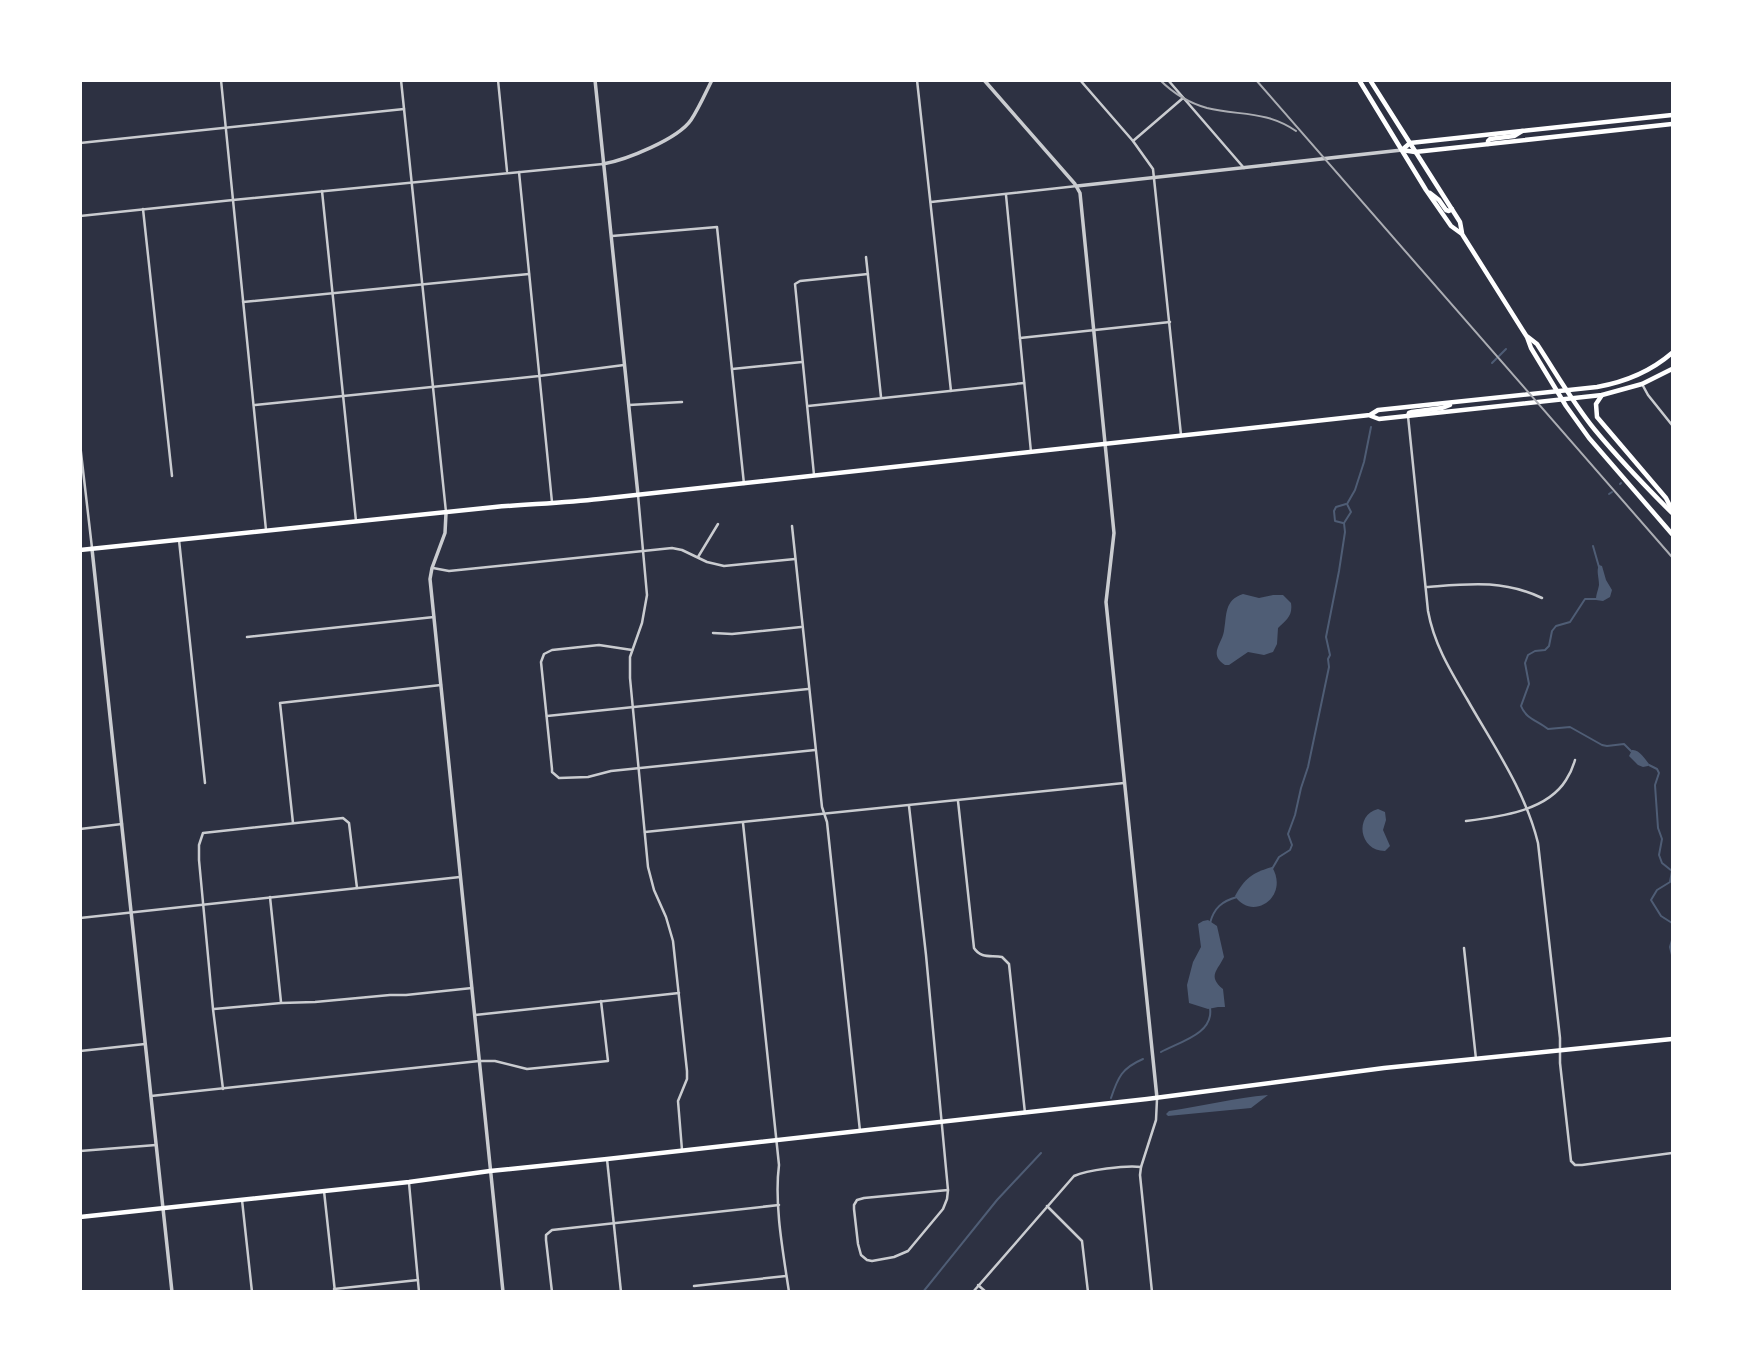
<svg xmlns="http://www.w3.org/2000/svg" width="1753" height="1372" font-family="Overpass,sans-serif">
  <rect width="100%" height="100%" fill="#2d3142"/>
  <g fill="#4f5d75">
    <path d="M 1599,565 L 1602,566 L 1606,580 L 1612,590 L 1610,597 L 1603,601 L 1596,600 C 1596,594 1598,591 1599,585 C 1599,577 1596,571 1599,565 Z"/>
    <path d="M 1243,594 L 1259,598 L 1273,595 L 1283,595 L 1291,603 C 1293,616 1286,620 1278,628 L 1277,644 L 1273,652 L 1264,655 L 1248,652 L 1229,665 L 1225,665 C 1208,654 1222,644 1224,631 C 1227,615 1224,600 1243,594 Z"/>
    <path d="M 1632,750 C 1639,749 1645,759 1649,764 L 1648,766 L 1643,767 L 1638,765 L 1629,756 Z"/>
    <path d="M 1378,809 L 1385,812 L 1386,820 L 1383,830 L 1390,846 L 1385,851 C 1359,851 1354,815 1378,809 Z"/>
    <path d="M 1272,867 C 1290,897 1252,922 1235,896 C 1245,878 1252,873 1272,867 Z"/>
    <path d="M 1208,920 L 1217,926 L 1224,957 C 1218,970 1207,976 1223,989 L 1225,1007 L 1218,1007 L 1208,1009 L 1189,1003 L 1187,985 L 1193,962 L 1201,947 L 1198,924 L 1203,921 Z"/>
    <path d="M 1268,1095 L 1251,1108 L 1168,1116 L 1166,1114 L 1169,1111 C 1203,1106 1235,1098 1268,1095 Z"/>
  </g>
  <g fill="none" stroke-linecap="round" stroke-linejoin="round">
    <g stroke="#4f5d75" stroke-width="2">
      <path d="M 1492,363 L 1506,349"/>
      <path d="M 1620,484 L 1621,483"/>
      <path d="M 1609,494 L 1612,492"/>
      <path d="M 1343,523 L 1335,521 L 1334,511 L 1336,507 L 1346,504"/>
      <path d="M 1593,546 L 1599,567"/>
      <path d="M 1596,599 L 1585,599 L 1570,622 L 1556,626 L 1552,631 L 1549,646 L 1545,650 L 1535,651 L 1528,655 L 1525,663 L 1529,684 L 1521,706 C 1526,719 1537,720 1548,729 L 1570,727 L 1602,745 L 1607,746 L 1624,744 L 1631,751"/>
      <path d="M 1649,765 L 1657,769 L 1659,773 L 1655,785 L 1658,828 L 1662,839 L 1659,855 L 1662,863 L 1672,871 L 1670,882 L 1657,890 L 1651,900 L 1661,916 L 1672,923"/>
      <path d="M 1272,869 L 1279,857 L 1290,850 L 1292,845 L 1288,834 L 1295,815 L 1301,788 L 1308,767 L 1329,667 L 1328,659 L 1330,655 L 1326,637 L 1339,571 L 1345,532 L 1344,523 L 1351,512 L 1347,504 L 1355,490 L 1364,462 L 1371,427"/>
      <path d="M 1210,923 C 1214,908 1222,901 1237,897"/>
      <path d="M 1672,940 L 1670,947 L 1672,955"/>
      <path d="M 1161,1052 C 1179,1042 1214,1034 1210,1008"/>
      <path d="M 1111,1098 C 1118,1077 1122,1068 1143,1059"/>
      <path d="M 923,1292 L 997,1200 L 1041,1153"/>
    </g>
    <g stroke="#caccd0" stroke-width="2.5">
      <path d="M 221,80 L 266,530"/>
      <path d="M 401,80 L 446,512"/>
      <path d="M 498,80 L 507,171"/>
      <path d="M 917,80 L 951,391"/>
      <path d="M 1080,80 L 1133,141 L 1153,169 L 1181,435"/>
      <path d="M 1168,80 L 1244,168"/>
      <path d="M 1133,141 L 1183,98"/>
      <path d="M 80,143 L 404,109"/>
      <path d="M 519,172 L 552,502"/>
      <path d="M 322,191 L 356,521"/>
      <path d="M 1006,195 L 1031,452"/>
      <path d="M 931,202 L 1077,186"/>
      <path d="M 143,209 L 172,476"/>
      <path d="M 80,216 L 233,200 L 603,164"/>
      <path d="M 612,236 L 717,227 L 744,484"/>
      <path d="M 866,257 L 881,397"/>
      <path d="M 243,302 L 529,274"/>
      <path d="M 1020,338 L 1170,322"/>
      <path d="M 732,369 L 802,362"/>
      <path d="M 1642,384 L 1648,395 L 1672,425"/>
      <path d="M 255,405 L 539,376 L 624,365"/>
      <path d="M 629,405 L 682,402"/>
      <path d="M 808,406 L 1024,383"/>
      <path d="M 1408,416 L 1428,611 C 1434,644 1450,670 1467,699 C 1493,745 1525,790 1538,843 L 1560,1038 L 1560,1063 L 1571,1161 L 1575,1165 L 1582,1165 L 1672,1153"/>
      <path d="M 80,444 L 92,548"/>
      <path d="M 814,475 L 795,284 L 800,281 L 868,274"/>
      <path d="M 638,495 L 647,595 L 642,623 L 630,657 L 630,678 L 648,867 L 654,890 L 666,917 L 673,941 L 687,1071 L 687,1079 L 678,1101 L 682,1150"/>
      <path d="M 792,526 L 822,807 L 827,822 L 860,1131"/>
      <path d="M 179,540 L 205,783"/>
      <path d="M 698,557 L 718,524"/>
      <path d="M 433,568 L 449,571 L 672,548 L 682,550 L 707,562 L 724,566 L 795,559"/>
      <path d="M 1426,587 C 1467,584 1502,579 1542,598"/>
      <path d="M 713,633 L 732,634 L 801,627"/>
      <path d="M 247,637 L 434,617"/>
      <path d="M 632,650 L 599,645 L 552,650 L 544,654 L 541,662 L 552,769 L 552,772 L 559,778 L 588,777 L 611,771 L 815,750"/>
      <path d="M 547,716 L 808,689"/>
      <path d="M 958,801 L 974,948 C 981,959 991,955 1002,957 L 1009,964 L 1025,1113"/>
      <path d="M 909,806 L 926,955 L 948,1190"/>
      <path d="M 1466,821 C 1499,817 1547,811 1566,780 C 1570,774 1573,767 1575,760"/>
      <path d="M 293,823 L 280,703 L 441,685"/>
      <path d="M 743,823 L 779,1165 C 774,1204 783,1252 789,1292"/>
      <path d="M 80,829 L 122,824"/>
      <path d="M 645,832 L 1124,783"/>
      <path d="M 270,897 L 281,1002"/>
      <path d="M 80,918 L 460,877"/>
      <path d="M 1464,948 L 1476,1059"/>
      <path d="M 214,1009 L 281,1003 L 315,1002 L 390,995 L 406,995 L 472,988"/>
      <path d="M 475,1015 L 679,993"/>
      <path d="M 80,1051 L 145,1044"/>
      <path d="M 223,1089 L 213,1009 L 199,860 L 199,845 L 203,833 L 343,818 L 349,823 L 357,888"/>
      <path d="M 151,1096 L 479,1061 L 495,1061 L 527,1069 L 608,1061 L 601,1001"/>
      <path d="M 80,1151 L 156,1145"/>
      <path d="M 607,1159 L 621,1292"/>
      <path d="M 409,1183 L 419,1292"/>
      <path d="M 948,1190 L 947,1199 L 943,1209 L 908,1251 L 894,1257 L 872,1261 L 867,1260 L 861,1255 L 858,1244 L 854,1209 L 854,1205 L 857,1200 L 864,1198 Z"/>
      <path d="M 324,1191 L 335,1292"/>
      <path d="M 242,1200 L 252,1292"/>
      <path d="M 1047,1206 L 1082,1241 L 1088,1292"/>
      <path d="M 978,1285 L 986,1292"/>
      <path d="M 694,1286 L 786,1276"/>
      <path d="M 334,1289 L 418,1280"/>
      <path d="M 552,1292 L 546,1240 L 546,1235 L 552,1230 L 779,1205"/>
      <path d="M 973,1292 L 1074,1176 C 1087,1170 1126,1165 1141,1167"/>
      <path d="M 1152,1292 L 1140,1175 L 1141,1167 L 1156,1120 L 1157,1099"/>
    </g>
    <g stroke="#caccd0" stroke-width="3.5">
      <path d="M 595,80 L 638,495"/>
      <path d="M 984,80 L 1075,184 L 1080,193 L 1114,533 L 1106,602 L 1157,1098"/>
      <path d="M 603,164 C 626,160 678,139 691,120 C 699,108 705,94 712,80"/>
      <path d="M 1077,186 L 1402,150"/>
      <path d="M 446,513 L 445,533 L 432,568 L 430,579 L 503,1292"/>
      <path d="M 92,549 L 172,1292"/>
    </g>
    <g stroke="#fff" stroke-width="4.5">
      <path d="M 1488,144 L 1488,141 L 1490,139 L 1514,136 L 1522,131"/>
      <path d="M 1402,150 L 1410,143 L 1672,115"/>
      <path d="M 1402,150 L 1415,152 L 1672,124"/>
      <path d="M 1371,416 L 1379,419 L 1602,395 L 1642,384 L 1672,369"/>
      <path d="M 1408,416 L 1409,413 L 1412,412 L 1442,408 L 1450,405"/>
      <path d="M 80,550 C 219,536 357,521 495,507 C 530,504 565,503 599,499 C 856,472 1113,442 1370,415 L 1378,410 L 1597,387 C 1625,382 1650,372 1672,353"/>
      <path d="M 80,1217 L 409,1182 L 490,1171 L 607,1159 L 1147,1099 L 1384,1068 L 1672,1039"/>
    </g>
    <g stroke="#fff" stroke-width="4.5">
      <path d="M 1359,80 L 1426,190 L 1451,226 L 1462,234 L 1527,337 L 1531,348 L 1566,406 L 1589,438 L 1672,534"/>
      <path d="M 1370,80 L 1460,222 L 1462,233"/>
      <path d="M 1430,193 L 1439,200 L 1446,210 L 1449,211 L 1452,209"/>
      <path d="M 1528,337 L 1537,344 C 1556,373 1573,403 1595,430 C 1619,459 1645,486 1672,513"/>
      <path d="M 1602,395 L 1596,404 L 1597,417 L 1666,498 L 1671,508"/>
    </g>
    <g stroke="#abadb3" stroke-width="2">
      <path d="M 1160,80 C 1173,93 1189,103 1207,108 C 1239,116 1265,110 1296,131"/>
      <path d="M 1256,80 L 1672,557"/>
    </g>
  </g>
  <rect width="1753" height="1372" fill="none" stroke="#ffffff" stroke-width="164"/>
</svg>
